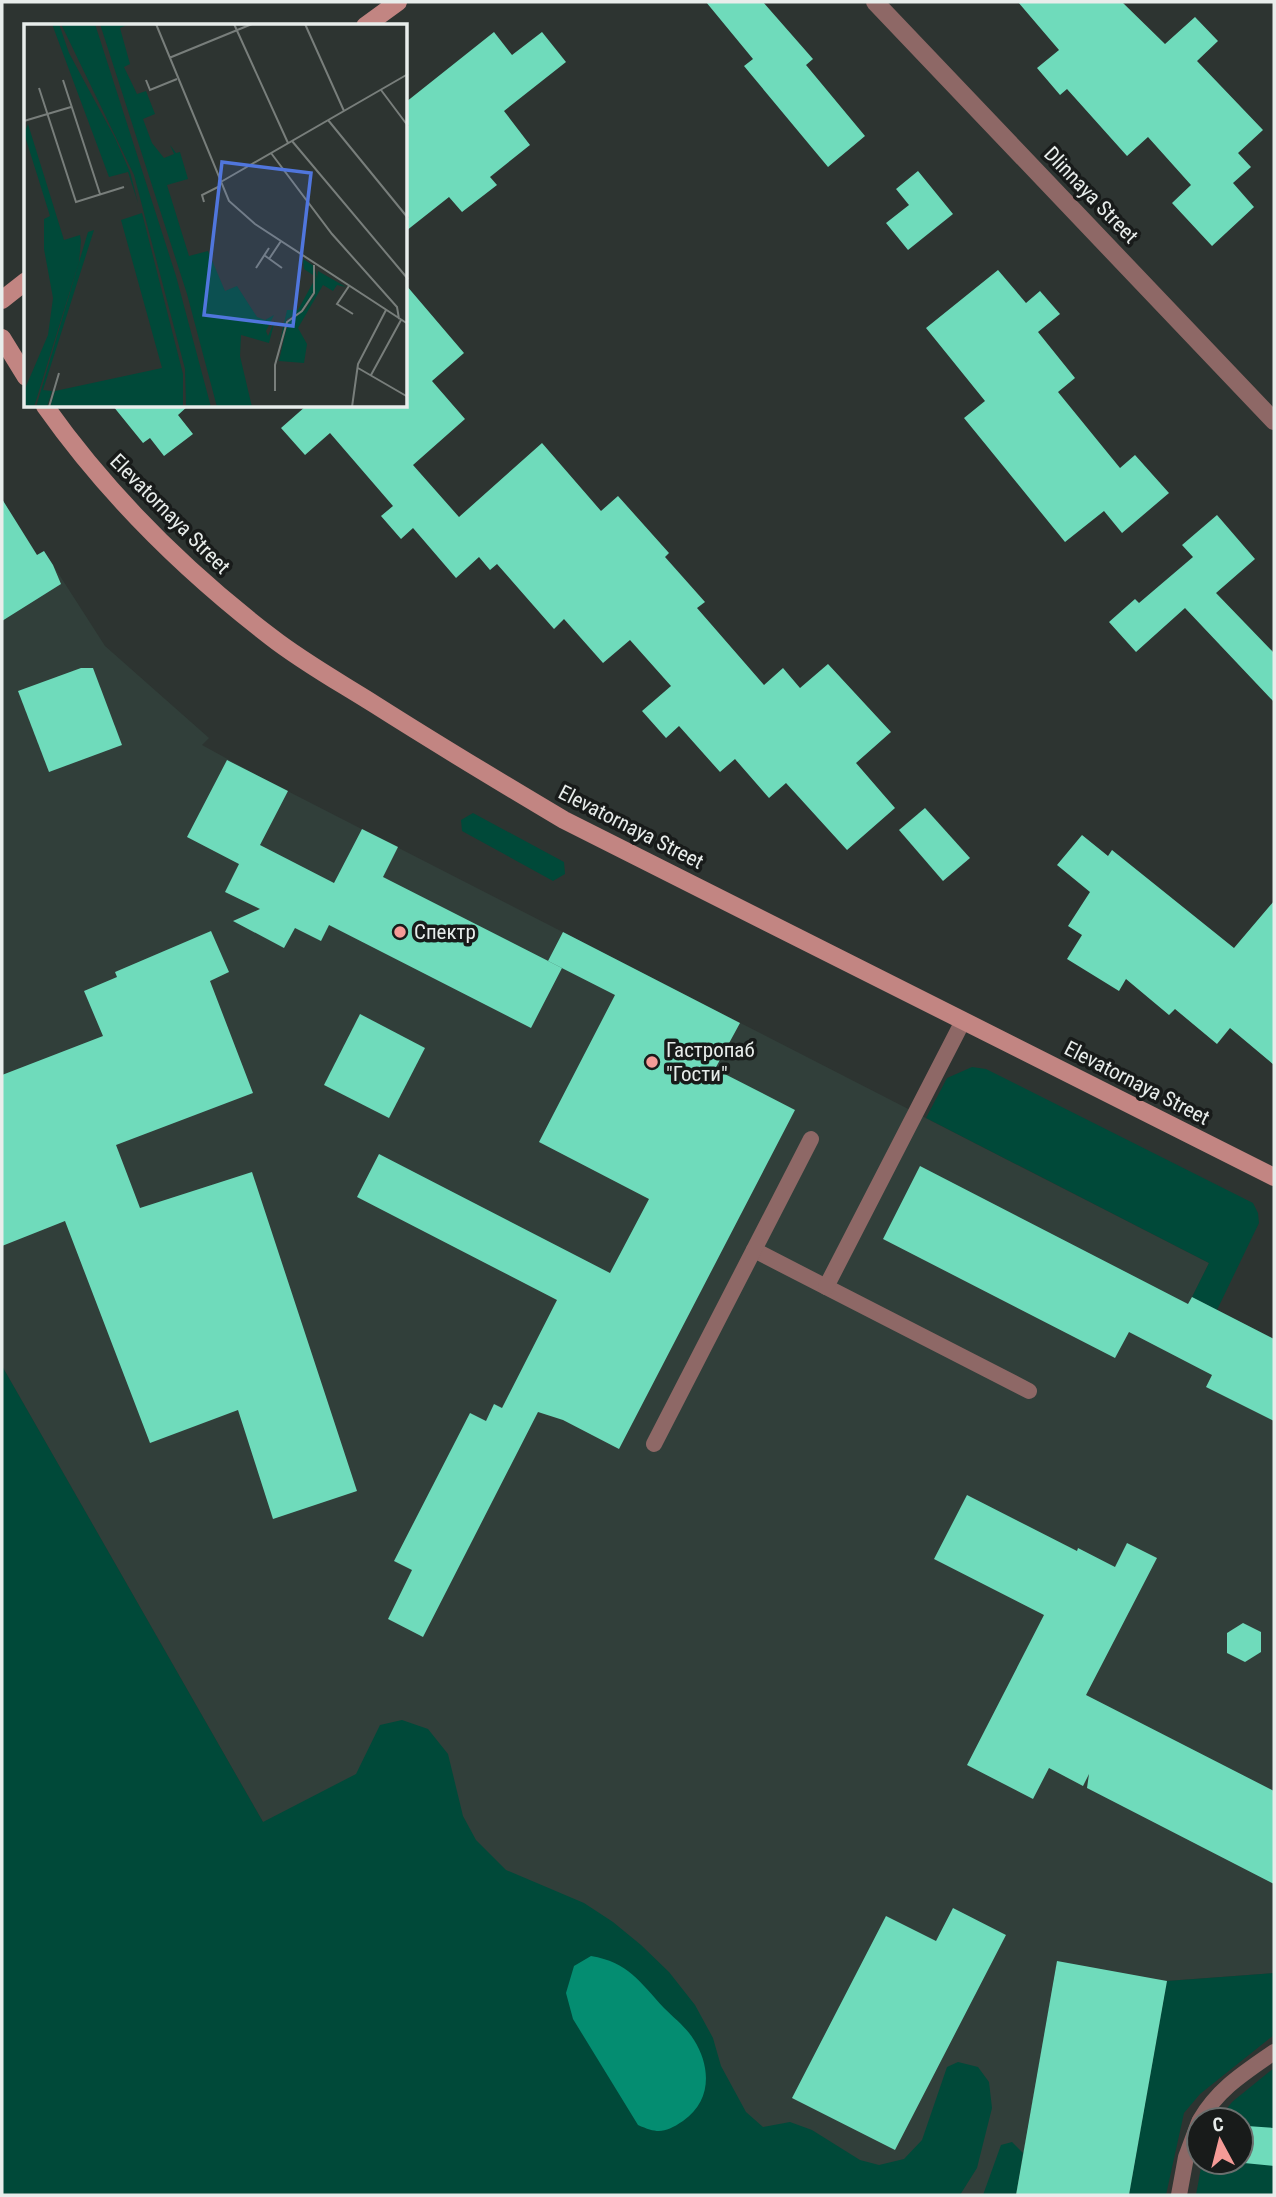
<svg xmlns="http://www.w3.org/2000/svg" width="1276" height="2197" font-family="'Roboto Condensed',sans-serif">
  <rect width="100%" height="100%" fill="#2d3431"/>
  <path fill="#313f3a" d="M 2,499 L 37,555 L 44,551 L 105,646 L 209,738 L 202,745 L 264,779 L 1209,1263 L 1192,1297 L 1274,1339 L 1274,1973 L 1167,1981 L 1129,2195 L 678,2195 L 263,1822 L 2,1366 Z"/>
  <g fill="#004939">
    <path d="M 473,813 L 564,862 L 565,874 L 553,881 L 462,831 L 461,820 Z"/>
    <path d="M 972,1067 L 986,1069 L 1253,1203 L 1258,1213 L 1259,1223 L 1217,1310 L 1192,1297 L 1209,1263 L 926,1118 L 947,1078 Z"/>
    <path d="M 2,1366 L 263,1822 L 356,1774 L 380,1725 L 402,1720 L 428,1729 L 448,1754 L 463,1816 L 476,1840 L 506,1870 L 584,1903 L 613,1922 L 641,1945 L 669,1972 L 695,2005 L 713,2038 L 721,2066 L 746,2112 L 763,2127 L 790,2122 L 812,2130 L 860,2160 L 879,2165 L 904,2159 L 922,2140 L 947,2067 L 958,2062 L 978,2067 L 989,2082 L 992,2108 L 977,2168 L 960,2195 L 2,2195 Z"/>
    <path d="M 1274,1973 L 1274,2035 L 1200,2094 L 1184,2113 L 1166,2195 L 1129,2195 L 1167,1981 Z"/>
    <path d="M 1274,2068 L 1274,2195 L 1196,2195 L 1202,2162 L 1241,2162 L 1241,2120 L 1218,2120 L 1232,2102 Z"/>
    <path d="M 1012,2142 L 1023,2153 L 1016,2195 L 983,2195 L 1001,2145 Z"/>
  </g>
  <path fill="#048d71" d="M 591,1956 C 628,1962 640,1982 664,2008 C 674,2018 687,2028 694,2040 C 711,2067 712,2101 683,2121 C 665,2133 658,2134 638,2125 L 573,2019 L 566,1993 L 574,1966 Z"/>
  <g fill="#6fdbbb">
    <path d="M 706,2 L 763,2 L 813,59 L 806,65 L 865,136 L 828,167 L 744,66 L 753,59 Z"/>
    <path d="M 1018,2 L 1122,2 L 1165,44 L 1195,17 L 1218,41 L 1197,61 L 1263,130 L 1238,153 L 1251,167 L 1233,183 L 1254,207 L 1212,246 L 1172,203 L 1191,185 L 1148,137 L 1127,156 L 1067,89 L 1060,95 L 1037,68 L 1059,50 Z"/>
    <path d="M 494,32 L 512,55 L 542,32 L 566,62 L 504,111 L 530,145 L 490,177 L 497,185 L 462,212 L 449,197 L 406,231 L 406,102 Z"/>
    <path d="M 918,171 L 953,214 L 908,250 L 886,223 L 909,205 L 896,189 Z"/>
    <path d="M 998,270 L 1026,303 L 1040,291 L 1060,314 L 1038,332 L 1075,378 L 1058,392 L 1120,468 L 1135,455 L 1169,493 L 1122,533 L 1104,511 L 1065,542 L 964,418 L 985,401 L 926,328 Z"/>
    <path d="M 406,285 L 464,353 L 432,381 L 465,419 L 413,465 L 459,517 L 542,443 L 601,511 L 618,496 L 669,553 L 665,557 L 705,602 L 697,608 L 764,685 L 783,668 L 800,688 L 828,664 L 891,732 L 856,763 L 895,808 L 847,850 L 786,783 L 769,798 L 735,759 L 720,772 L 679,726 L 666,738 L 642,711 L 671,686 L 630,640 L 603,663 L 564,619 L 554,629 L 497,564 L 490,570 L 479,557 L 456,578 L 413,528 L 401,539 L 381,516 L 393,506 L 330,433 L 305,455 L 281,428 L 306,406 L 406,406 Z"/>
    <path d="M 113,406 L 188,406 L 178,415 L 193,434 L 164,456 L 150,438 L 143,443 Z"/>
    <path d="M 2,499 L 37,555 L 44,551 L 53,565 L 61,584 L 2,621 Z"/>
    <path d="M 1217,515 L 1255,559 L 1216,593 L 1274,653 L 1274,702 L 1185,608 L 1136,652 L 1109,622 L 1135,599 L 1139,603 L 1193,557 L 1182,545 Z"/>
    <path d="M 81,668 L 93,668 L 122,745 L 49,772 L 18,691 Z"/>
    <path d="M 227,760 L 288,791 L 260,845 L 334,883 L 362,829 L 398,847 L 383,877 L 562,968 L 531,1028 L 329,925 L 321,941 L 295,928 L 284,948 L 233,921 L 260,909 L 225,892 L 239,864 L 187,837 Z"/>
    <path d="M 925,808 L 970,858 L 943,881 L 899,830 Z"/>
    <path d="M 1082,835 L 1108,856 L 1112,850 L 1234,948 L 1274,901 L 1274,1065 L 1230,1028 L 1217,1044 L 1175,1009 L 1169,1015 L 1126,979 L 1119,991 L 1067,959 L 1082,935 L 1068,926 L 1090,892 L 1057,865 Z"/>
    <path d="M 211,931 L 229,972 L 210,981 L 253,1093 L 116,1145 L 140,1208 L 252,1172 L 357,1491 L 273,1519 L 238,1410 L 150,1443 L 65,1221 L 2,1246 L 2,1075 L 103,1036 L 84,991 L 117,977 L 115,972 Z"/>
    <path d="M 563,932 L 740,1023 L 715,1069 L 795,1110 L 619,1449 L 563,1420 L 538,1412 L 423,1637 L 388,1619 L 412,1570 L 394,1561 L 470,1413 L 486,1421 L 494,1404 L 502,1408 L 557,1300 L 357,1197 L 379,1154 L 610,1273 L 649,1199 L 539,1142 L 615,995 L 548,961 Z"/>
    <path d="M 360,1014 L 425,1048 L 389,1118 L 324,1085 Z"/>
    <path d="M 920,1166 L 1188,1304 L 1192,1297 L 1274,1339 L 1274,1421 L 1206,1387 L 1212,1375 L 1129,1332 L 1115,1358 L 883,1239 Z"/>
    <path d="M 967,1495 L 1077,1551 L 1078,1548 L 1115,1567 L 1127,1543 L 1157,1558 L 1086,1695 L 1274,1791 L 1274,1884 L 1087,1788 L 1089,1774 L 1083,1786 L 1049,1768 L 1033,1799 L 967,1765 L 1044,1615 L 934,1559 Z"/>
    <path d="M 1243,1623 L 1261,1632 L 1261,1652 L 1245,1662 L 1227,1653 L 1227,1633 Z"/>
    <path d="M 953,1908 L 1006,1935 L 895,2150 L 792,2098 L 886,1916 L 936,1941 Z"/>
    <path d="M 1057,1961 L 1167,1981 L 1129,2195 L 1016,2195 Z"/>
    <path d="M 1247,2126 L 1274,2128 L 1274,2166 L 1244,2163 Z"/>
  </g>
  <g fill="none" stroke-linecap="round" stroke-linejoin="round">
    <g stroke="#8e6866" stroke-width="16">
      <path d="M 754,1250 L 1029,1391"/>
      <path d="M 826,1287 L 963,1021"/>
      <path d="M 654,1444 L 811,1139"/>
      <path d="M 1200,2120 C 1219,2088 1244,2073 1274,2052"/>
      <path d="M 1179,2195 L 1186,2157 L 1199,2122"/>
    </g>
    <path stroke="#8e6866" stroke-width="18" d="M 875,2 L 1274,421"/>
    <g stroke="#c28582" stroke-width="18">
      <path d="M 365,26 L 398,2"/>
      <path d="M 2,300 L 26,281"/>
      <path d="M 2,338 L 26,377"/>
      <path d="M 45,406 C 108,495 185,571 271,637 C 303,662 339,682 374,704 C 437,744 500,782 564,820 L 1274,1177"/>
    </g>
  </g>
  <g fill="#f59b97" stroke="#181b1a" stroke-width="2.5">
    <circle cx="400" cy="932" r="7"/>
    <circle cx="652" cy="1062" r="7"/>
  </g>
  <g text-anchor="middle" stroke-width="7" stroke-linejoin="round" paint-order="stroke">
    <g font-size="21" fill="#e8edeb" stroke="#181b1a">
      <text transform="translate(1091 195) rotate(46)" y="7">Dlinnaya Street</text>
      <text transform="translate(170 514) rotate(45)" y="7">Elevatornaya Street</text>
      <text transform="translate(631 827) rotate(27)" y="7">Elevatornaya Street</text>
      <text transform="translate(1137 1083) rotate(27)" y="7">Elevatornaya Street</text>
    </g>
    <g font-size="21" fill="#e8edeb" stroke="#181b1a" text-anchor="start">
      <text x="414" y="939">Спектр</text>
      <text x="666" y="1057">Гастропаб<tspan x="666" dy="24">"Гости"</tspan></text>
    </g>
  </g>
  <g transform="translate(24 24)">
    <rect width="383" height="383" fill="#2d3431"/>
    <path d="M 28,0 L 35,0 L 45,29 L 91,114 L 106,148 L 114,179 L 104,148 L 85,153 ZM 37,0 L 71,0 L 152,252 L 187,383 L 162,383 L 161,345 L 110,151 ZM 76,0 L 105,0 L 96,4 L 106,40 L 100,43 L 113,70 L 122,67 L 131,90 L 119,95 L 128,119 L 140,134 L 150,130 L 146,121 L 152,129 L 156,128 L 164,155 L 143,161 L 165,232 L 184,227 L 201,267 L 213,262 L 233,293 L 241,296 L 250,291 L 242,307 L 244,312 L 251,296 L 245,319 L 217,311 L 216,332 L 228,383 L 193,383 L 163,270 ZM 4,100 L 40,216 L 56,211 L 57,217 L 55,238 L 10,383 L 0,383 L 0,367 L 24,311 L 29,274 L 20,225 L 20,195 L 26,192 L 0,109 ZM 118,189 L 159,350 L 159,383 L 26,383 L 31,367 L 138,344 L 97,196 ZM 70,206 L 19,366 L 28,367 L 23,383 L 12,383 L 64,208 ZM 279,235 L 290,242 L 293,253 L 292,264 L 276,288 L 263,295 L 255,322 L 263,286 L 274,286 L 292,253 L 280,245 ZM 294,247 L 322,263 L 313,261 L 309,267 L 299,261 L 274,304 L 283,320 L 280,339 L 255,337 L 264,297 L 281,286 L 291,270 Z" fill="#004939"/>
    <path fill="none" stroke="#787e7b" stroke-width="2" d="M 132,0 L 205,177 L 231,200 L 384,300M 210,0 L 264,119M 281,0 L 320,87M 145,34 L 228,0M 39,56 L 76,170M 122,56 L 126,66 L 153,55M 15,64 L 52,178 L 100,163M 357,66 L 384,102M 304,96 L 384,194M 0,97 L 47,83M 268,117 L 384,255M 247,129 L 308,210 L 373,283 L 375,295M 195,159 L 384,50M 180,178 L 178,171 L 196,162M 240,231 L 258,244M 245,235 L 257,217M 232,244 L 245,224M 325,262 L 313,280 L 329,290M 334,344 L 384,373M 347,351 L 377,296M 251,367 L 251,341 L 263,298 L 278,287 L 290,269 L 290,241M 25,383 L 35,349M 328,383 L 334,340 L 362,286"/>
    <path fill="#5076dd" fill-opacity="0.15" stroke="#5076dd" stroke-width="3.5" d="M 198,138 L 287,149 L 269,302 L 180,291 Z"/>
    <rect width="383" height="383" fill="none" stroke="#e8edeb" stroke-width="3.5"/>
  </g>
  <rect width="1276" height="2197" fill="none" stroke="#e8edeb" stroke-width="7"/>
  <g transform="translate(1220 2141) rotate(353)"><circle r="33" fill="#181b1a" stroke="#6b6f6e" stroke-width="2"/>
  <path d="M0-5L12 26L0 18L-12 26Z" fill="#f59b97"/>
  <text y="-10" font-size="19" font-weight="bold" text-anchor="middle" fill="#e8edeb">С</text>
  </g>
</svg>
